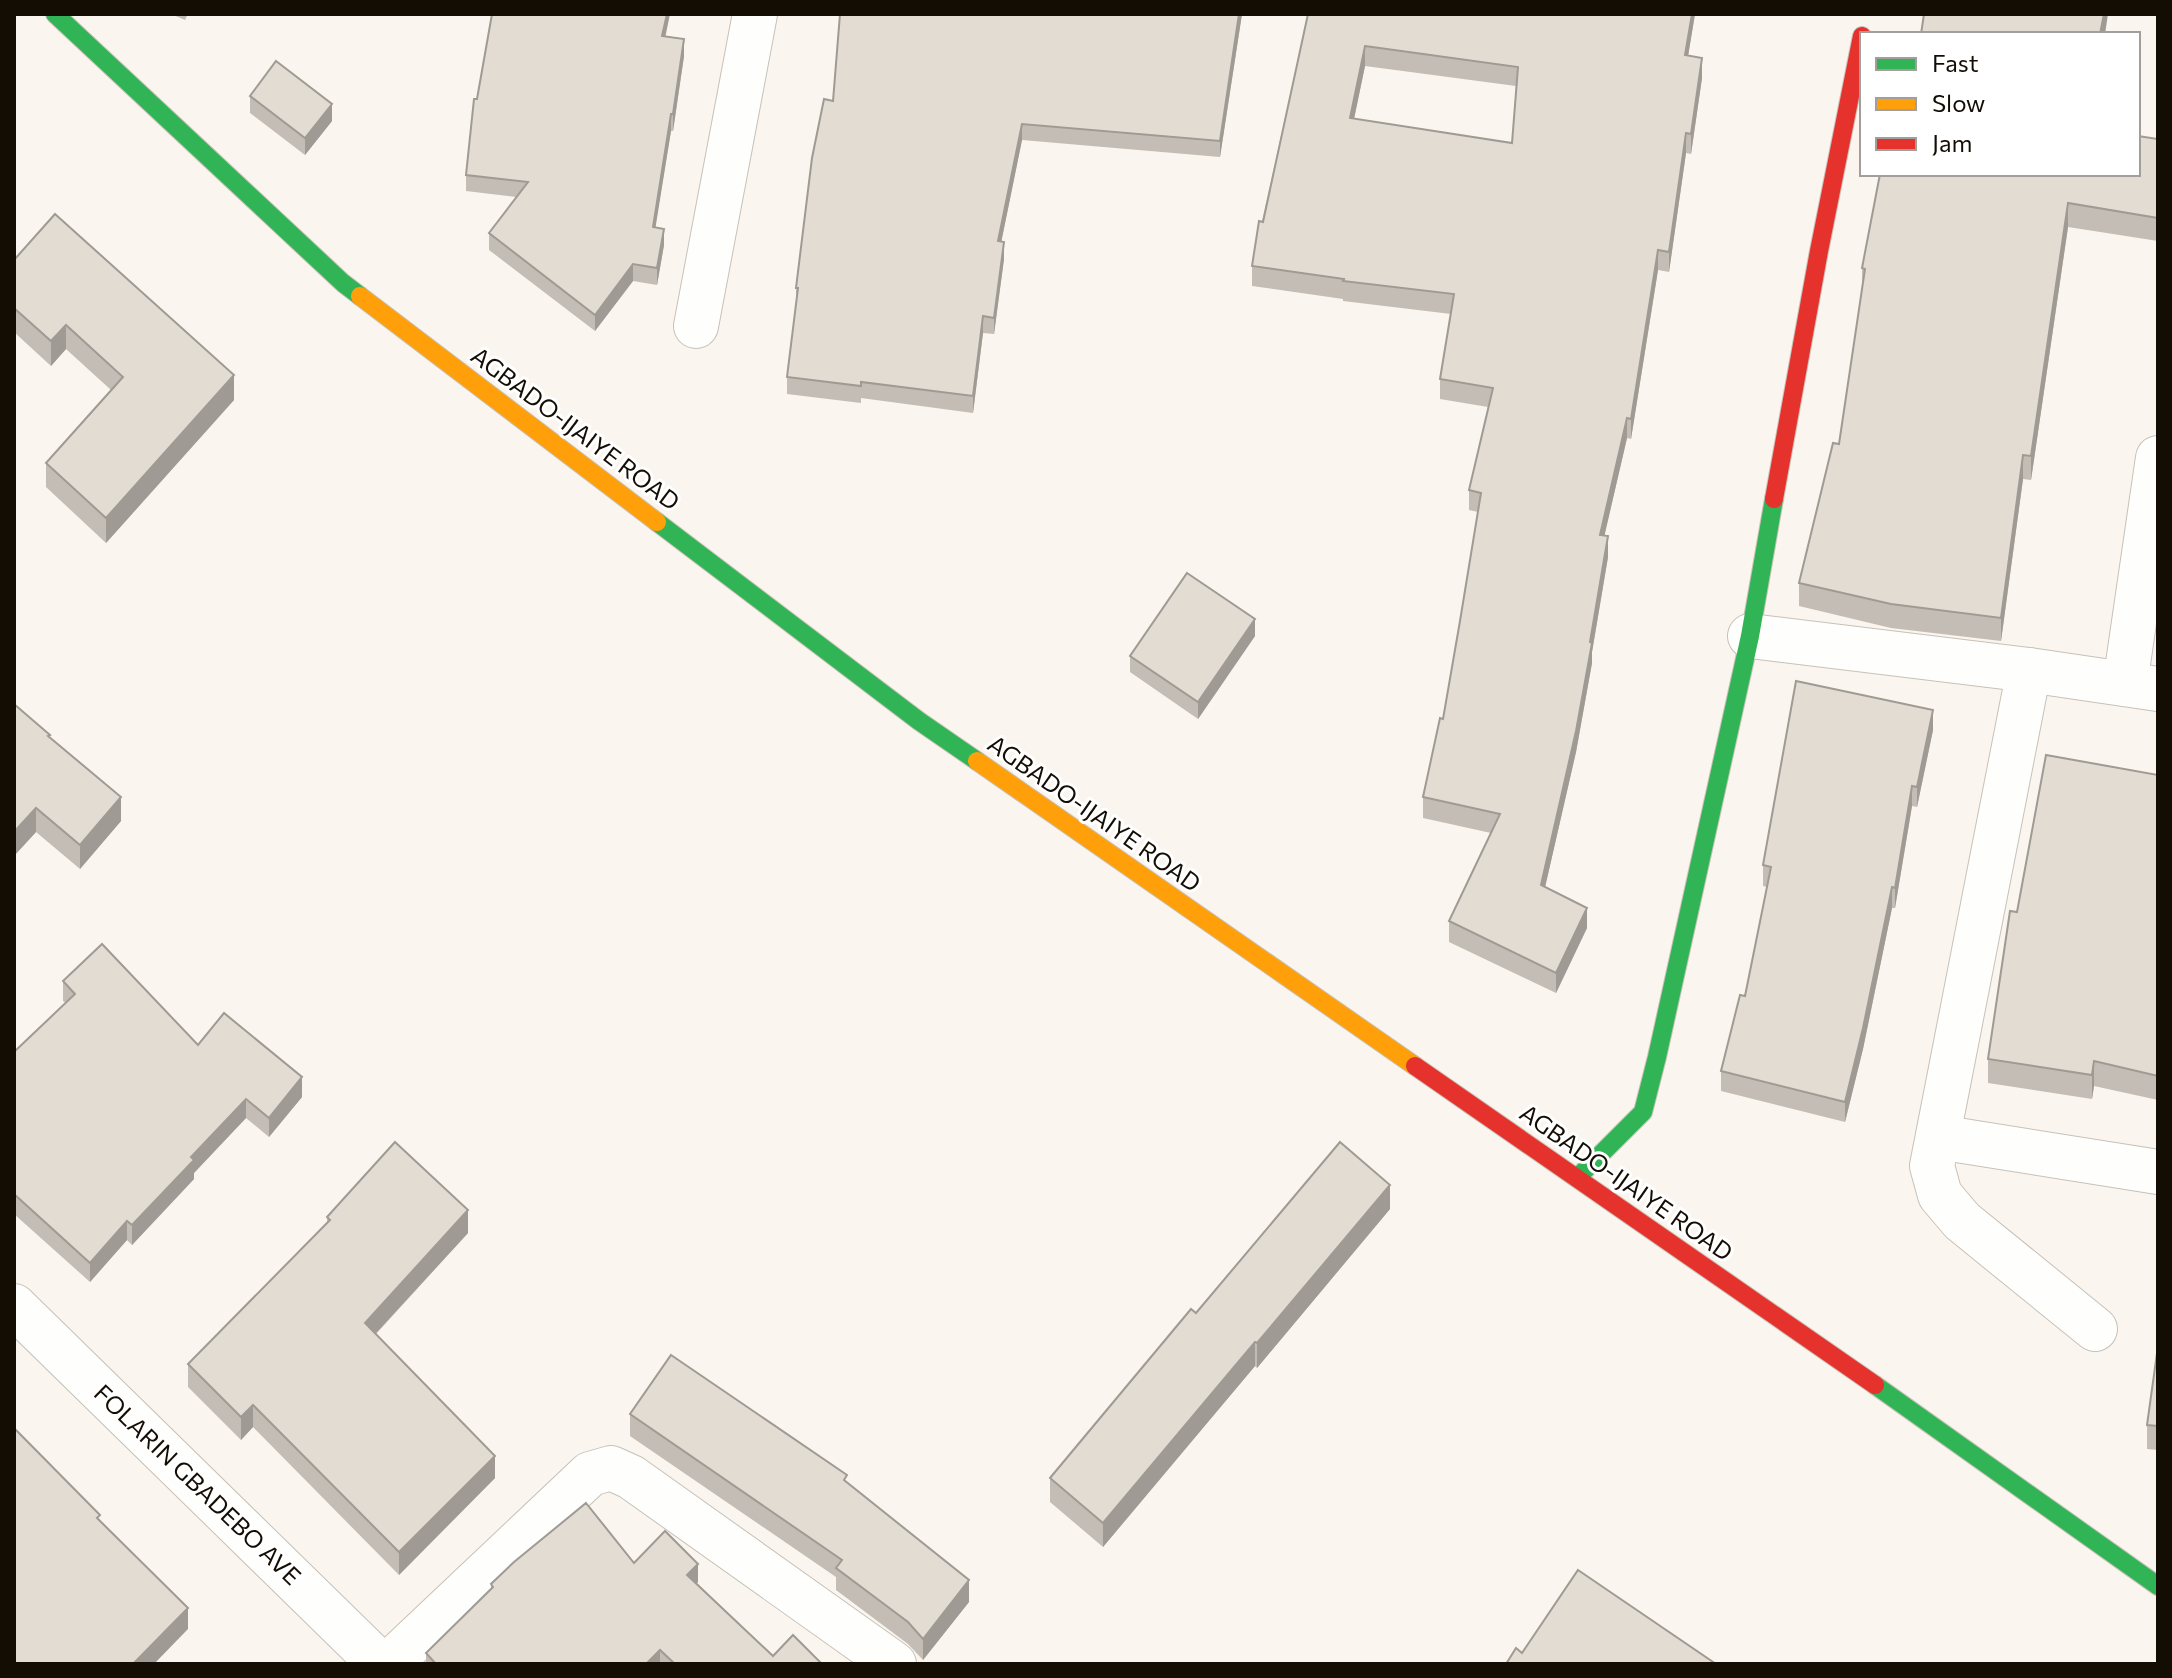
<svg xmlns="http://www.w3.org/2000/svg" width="2172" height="1678" font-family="Commissioner,sans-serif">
  <rect width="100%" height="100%" fill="#faf5ee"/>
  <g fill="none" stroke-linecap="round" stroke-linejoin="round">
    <g stroke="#c7c1b8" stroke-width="46">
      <g id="street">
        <path d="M 696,326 L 755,14"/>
        <path d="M 1750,636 L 2029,670 L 2158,689"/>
        <path d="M 2029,670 L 1932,1166 L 1940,1195 L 1962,1221 L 2095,1329"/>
        <path d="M 2125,684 L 2158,458"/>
        <path d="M 1938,1137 L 2158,1172"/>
        <path d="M 14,1306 L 380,1664"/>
        <path d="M 389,1664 L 590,1474 L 611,1468 L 631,1477 L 894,1664"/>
      </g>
    </g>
    <g stroke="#c7c1b8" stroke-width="20">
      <g id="fast">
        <path d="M 55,14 L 343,283 L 360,296"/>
        <path d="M 657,522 L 919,721 L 977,761"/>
        <path d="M 1577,1178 L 1643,1112 L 1657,1057 L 1750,636 L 1774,499"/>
        <path d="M 1875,1385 L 2158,1586"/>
      </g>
    </g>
    <g stroke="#c7c1b8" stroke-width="20">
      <g id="slow">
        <path d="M 360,296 L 657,522"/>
        <path d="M 977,761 L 1415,1066"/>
      </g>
    </g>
    <g stroke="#c7c1b8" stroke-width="20">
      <g id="jam">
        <path d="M 1774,499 L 1819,251 L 1862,36"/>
        <path d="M 1415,1066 L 1875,1385"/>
      </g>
    </g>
    <use href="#street" stroke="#fefefc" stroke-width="44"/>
    <use href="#fast" stroke="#30b455" stroke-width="18"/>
    <use href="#slow" stroke="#ff9f0a" stroke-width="18"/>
    <use href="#jam" stroke="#e5322d" stroke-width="18"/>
  </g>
  <g fill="#c3bdb5" fill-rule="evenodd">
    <path d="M 171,14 L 188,14 L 185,20 Z"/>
    <path d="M 1242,14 L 1220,157 L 1022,140 L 1001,242 L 1004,259 L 994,334 L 983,333 L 973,413 L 861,398 L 861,403 L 787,394 L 787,377 L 796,305 L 796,288 L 833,101 Z"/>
    <path d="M 1308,14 L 1695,14 L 1688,55 L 1702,78 L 1691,154 L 1686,153 L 1669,272 L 1658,270 L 1631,439 L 1627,438 L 1604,536 L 1608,557 L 1592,652 L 1592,663 L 1576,752 L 1545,887 L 1587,928 L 1556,993 L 1449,942 L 1449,921 L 1491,833 L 1423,818 L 1423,797 L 1443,719 L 1478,512 L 1469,510 L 1469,490 L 1488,407 L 1440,399 L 1440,379 L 1451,314 L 1343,301 L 1343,299 L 1252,286 L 1252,266 ZM 1365,66 L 1516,86 L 1512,143 L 1354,119 Z"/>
    <path d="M 666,37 L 684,56 L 673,131 L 671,131 L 655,227 L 664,245 L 657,285 L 633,281 L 595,331 L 489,250 L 489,233 L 516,197 L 466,191 L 466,175 L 477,99 Z"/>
    <path d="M 250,96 L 332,121 L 305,155 L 250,113 Z"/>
    <path d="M 2158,139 L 2158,241 L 2068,227 L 2031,480 L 2023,479 L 2001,641 L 1891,628 L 1799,606 L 1799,583 L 1839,444 L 1862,286 L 1862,268 Z"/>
    <path d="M 14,260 L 234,400 L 106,543 L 46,487 L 46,463 L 111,390 L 66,349 L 51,366 L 14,332 Z"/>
    <path d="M 1255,636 L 1198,719 L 1130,672 L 1130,656 Z"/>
    <path d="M 1933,730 L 1917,807 L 1912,806 L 1895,908 L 1892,908 L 1863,1049 L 1845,1122 L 1721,1091 L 1721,1071 L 1745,996 L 1767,887 L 1763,886 L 1763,865 Z"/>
    <path d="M 50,738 L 121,821 L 80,869 L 36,832 L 14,856 Z"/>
    <path d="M 2158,775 L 2158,1100 L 2094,1086 L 2092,1099 L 1988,1083 L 1988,1059 L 2017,912 Z"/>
    <path d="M 63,981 L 302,1097 L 269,1137 L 246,1118 L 194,1173 L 194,1179 L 132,1245 L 127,1240 L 90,1282 L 14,1214 L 14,1052 L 66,1003 L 63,1001 Z"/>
    <path d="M 1390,1209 L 1257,1368 L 1255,1366 L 1103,1547 L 1050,1502 L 1050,1478 L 1196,1313 Z"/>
    <path d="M 327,1217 L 468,1233 L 376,1334 L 495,1478 L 399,1575 L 253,1427 L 241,1440 L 188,1387 L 188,1364 L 327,1223 Z"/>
    <path d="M 2158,1346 L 2158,1450 L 2147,1449 L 2147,1425 Z"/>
    <path d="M 630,1414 L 847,1483 L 969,1602 L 923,1660 L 908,1644 L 836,1590 L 836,1577 L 630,1436 Z"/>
    <path d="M 634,1563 L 698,1582 L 697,1583 L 773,1656 L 822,1664 L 426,1664 L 426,1653 L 491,1589 L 491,1584 Z"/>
  </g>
  <g fill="#9f9a94">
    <path d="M 667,14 L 670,14 L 662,53 L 662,36 Z"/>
    <path d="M 1239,14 L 1242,14 L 1220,157 L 1220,141 Z"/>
    <path d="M 1692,14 L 1695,14 L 1685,75 L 1685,55 Z"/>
    <path d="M 2104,14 L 2108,14 L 2105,34 L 2100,34 Z"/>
    <path d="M 684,39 L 684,56 L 673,131 L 673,114 Z"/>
    <path d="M 1365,46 L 1365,66 L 1350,138 L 1350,118 Z"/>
    <path d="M 1702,58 L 1702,78 L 1691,154 L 1691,134 Z"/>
    <path d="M 332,104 L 332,121 L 305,155 L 305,138 Z"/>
    <path d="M 671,114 L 671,131 L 653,243 L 653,227 Z"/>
    <path d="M 1022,124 L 1022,140 L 998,258 L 998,241 Z"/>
    <path d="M 1686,133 L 1686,153 L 1669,272 L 1669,252 Z"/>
    <path d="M 2068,203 L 2068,227 L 2031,480 L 2031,456 Z"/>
    <path d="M 664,229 L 664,245 L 657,285 L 657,268 Z"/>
    <path d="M 1004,242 L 1004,259 L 994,334 L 994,318 Z"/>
    <path d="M 1658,250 L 1658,270 L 1631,439 L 1631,419 Z"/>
    <path d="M 633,264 L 633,281 L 595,331 L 595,315 Z"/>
    <path d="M 983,316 L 983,333 L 973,413 L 973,396 Z"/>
    <path d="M 66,325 L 66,349 L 51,366 L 51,341 Z"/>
    <path d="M 234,375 L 234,400 L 106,543 L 106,518 Z"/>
    <path d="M 1627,418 L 1627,438 L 1600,555 L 1600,535 Z"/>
    <path d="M 2023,455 L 2023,479 L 2001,641 L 2001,618 Z"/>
    <path d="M 1608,536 L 1608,557 L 1592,652 L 1592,663 L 1576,752 L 1541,905 L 1541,885 L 1590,642 Z"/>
    <path d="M 1255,619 L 1255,636 L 1198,719 L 1198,702 Z"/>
    <path d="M 1933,710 L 1933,730 L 1917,807 L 1917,787 Z"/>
    <path d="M 1912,786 L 1912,806 L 1895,908 L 1895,888 Z"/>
    <path d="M 121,797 L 121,821 L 80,869 L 80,845 Z"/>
    <path d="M 36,808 L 36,832 L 14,856 L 14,832 Z"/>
    <path d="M 1892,887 L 1892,908 L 1863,1049 L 1845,1122 L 1845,1102 Z"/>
    <path d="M 1587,908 L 1587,928 L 1556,993 L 1556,973 Z"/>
    <path d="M 2094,1061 L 2094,1086 L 2092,1099 L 2092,1075 Z"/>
    <path d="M 302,1077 L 302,1097 L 269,1137 L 269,1118 Z"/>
    <path d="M 246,1099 L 246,1118 L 194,1173 L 194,1179 L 132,1245 L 132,1225 L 191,1157 Z"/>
    <path d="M 1390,1185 L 1390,1209 L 1257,1368 L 1257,1343 Z"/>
    <path d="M 468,1210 L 468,1233 L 365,1345 L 365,1323 Z"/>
    <path d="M 127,1221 L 127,1240 L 90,1282 L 90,1263 Z"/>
    <path d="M 1255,1342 L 1255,1366 L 1103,1547 L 1103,1523 Z"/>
    <path d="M 253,1405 L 253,1427 L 241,1440 L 241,1417 Z"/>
    <path d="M 495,1456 L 495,1478 L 399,1575 L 399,1552 Z"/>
    <path d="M 698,1564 L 698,1582 L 687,1593 L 687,1575 Z"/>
    <path d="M 969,1580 L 969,1602 L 923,1660 L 923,1639 Z"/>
    <path d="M 188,1608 L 188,1629 L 154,1664 L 133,1664 Z"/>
    <path d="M 660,1650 L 660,1664 L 646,1664 Z"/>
  </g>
  <g fill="#e3dcd3" stroke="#9f9a94" stroke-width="2" fill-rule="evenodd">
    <path d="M 492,14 L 667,14 L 662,36 L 684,39 L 673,114 L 671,114 L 653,227 L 664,229 L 657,268 L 633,264 L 595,315 L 489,233 L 528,182 L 466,175 L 474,99 L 477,99 Z"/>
    <path d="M 840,14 L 1239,14 L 1220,141 L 1022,124 L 998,241 L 1004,242 L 994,318 L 983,316 L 973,396 L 861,382 L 861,386 L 787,377 L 798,288 L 796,288 L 812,158 L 824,99 L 833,101 Z"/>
    <path d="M 1308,14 L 1692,14 L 1685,55 L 1702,58 L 1691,134 L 1686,133 L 1669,252 L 1658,250 L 1631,419 L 1627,418 L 1600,535 L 1608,536 L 1590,642 L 1592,643 L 1576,731 L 1541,885 L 1587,908 L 1556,973 L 1449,921 L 1500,814 L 1423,797 L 1440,718 L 1443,719 L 1460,621 L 1481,493 L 1469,490 L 1493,388 L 1440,379 L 1454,294 L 1343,281 L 1344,279 L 1252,266 L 1259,221 L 1263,222 ZM 1365,46 L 1518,67 L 1512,143 L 1350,118 Z"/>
    <path d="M 1924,14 L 2104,14 L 2100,34 L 1921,34 Z"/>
    <path d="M 276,61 L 332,104 L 305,138 L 250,96 Z"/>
    <path d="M 2138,136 L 2158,139 L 2158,218 L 2068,203 L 2031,456 L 2023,455 L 2001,618 L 1891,604 L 1799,583 L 1833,443 L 1839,444 L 1865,269 L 1862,268 L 1880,174 L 2138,174 Z"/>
    <path d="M 55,214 L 234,375 L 106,518 L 46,463 L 123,377 L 66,325 L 51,341 L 14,308 L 14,260 Z"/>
    <path d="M 1187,573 L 1255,619 L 1198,702 L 1130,656 Z"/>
    <path d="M 1796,681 L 1933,710 L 1917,787 L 1912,786 L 1895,888 L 1892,887 L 1863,1028 L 1845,1102 L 1721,1071 L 1740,995 L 1745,996 L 1771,867 L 1763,865 Z"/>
    <path d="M 14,704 L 50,735 L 48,736 L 121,797 L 80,845 L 36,808 L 14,832 Z"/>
    <path d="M 2046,755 L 2158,775 L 2158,1076 L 2094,1061 L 2092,1075 L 1988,1059 L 2010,911 L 2017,912 Z"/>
    <path d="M 102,944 L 198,1045 L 224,1013 L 302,1077 L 269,1118 L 246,1099 L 191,1157 L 194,1160 L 132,1225 L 127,1221 L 90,1263 L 14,1194 L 14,1052 L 75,994 L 63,981 Z"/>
    <path d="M 395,1142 L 468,1210 L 365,1323 L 495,1456 L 399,1552 L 253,1405 L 241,1417 L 188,1364 L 330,1220 L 327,1217 Z"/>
    <path d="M 1340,1142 L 1390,1185 L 1257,1343 L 1255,1342 L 1103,1523 L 1050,1478 L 1191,1309 L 1196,1313 Z"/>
    <path d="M 2158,1346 L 2158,1426 L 2147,1425 Z"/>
    <path d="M 671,1355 L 847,1475 L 844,1480 L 969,1580 L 923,1639 L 908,1622 L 836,1568 L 842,1560 L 630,1414 Z"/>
    <path d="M 14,1428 L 100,1515 L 97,1518 L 188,1608 L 133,1664 L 14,1664 Z"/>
    <path d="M 586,1503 L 634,1563 L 665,1531 L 698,1564 L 687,1575 L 773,1656 L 793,1635 L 822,1664 L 675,1664 L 660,1650 L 646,1664 L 436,1664 L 426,1653 L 493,1587 L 491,1584 L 514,1562 Z"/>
    <path d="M 1578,1570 L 1716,1664 L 1506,1664 L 1516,1648 L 1522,1653 Z"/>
  </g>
  <g text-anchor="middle" stroke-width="6" stroke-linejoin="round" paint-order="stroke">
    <g font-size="24" fill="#140d04" stroke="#fff">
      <text transform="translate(575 429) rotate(37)" y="8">AGBADO-IJAIYE ROAD</text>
      <text transform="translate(1094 814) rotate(35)" y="8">AGBADO-IJAIYE ROAD</text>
      <text transform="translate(1626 1183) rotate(35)" y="8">AGBADO-IJAIYE ROAD</text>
      <text transform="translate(197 1485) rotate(44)" y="8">FOLARIN GBADEBO AVE</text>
    </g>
  </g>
  <rect width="2172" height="1678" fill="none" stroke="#140d04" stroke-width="32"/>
  <rect x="1860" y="32" width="280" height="144" fill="#ffffff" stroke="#a19e9b" stroke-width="2"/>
  <rect x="1876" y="58" width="40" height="12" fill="#30b455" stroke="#a19e9b" stroke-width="2"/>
  <text x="1932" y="72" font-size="24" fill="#140d04">Fast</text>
  <rect x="1876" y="98" width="40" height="12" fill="#ff9f0a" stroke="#a19e9b" stroke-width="2"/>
  <text x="1932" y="112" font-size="24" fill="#140d04">Slow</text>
  <rect x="1876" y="138" width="40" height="12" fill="#e5322d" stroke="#a19e9b" stroke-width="2"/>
  <text x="1932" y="152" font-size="24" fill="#140d04">Jam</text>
</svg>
